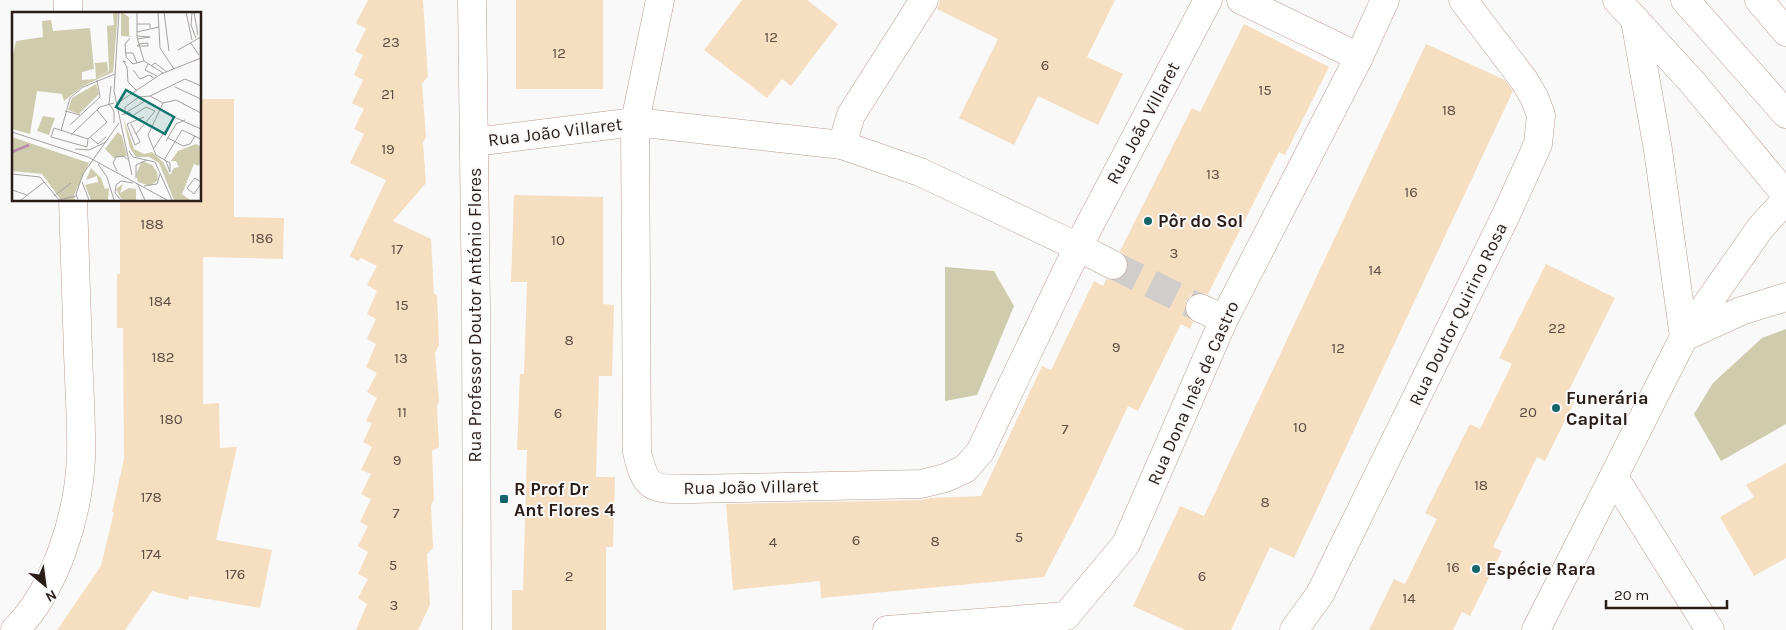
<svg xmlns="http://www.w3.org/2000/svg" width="1786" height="630" font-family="Karla,sans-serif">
  <rect width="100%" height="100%" fill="#f9f9f9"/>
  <g fill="#ceccac">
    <path d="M 945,267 L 994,271 L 1014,306 L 977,395 L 945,401 Z"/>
    <path d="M 1786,329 L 1786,424 L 1721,461 L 1694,414 L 1713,383 L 1762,338 Z"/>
  </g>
  <g fill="#f6dec1">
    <path d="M 368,0 L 423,0 L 428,77 L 422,83 L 426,137 L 423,143 L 426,183 L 393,221 L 431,239 L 434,294 L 437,295 L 439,345 L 435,353 L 439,401 L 437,406 L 439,447 L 432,451 L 434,499 L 431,506 L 433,548 L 427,554 L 430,605 L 418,630 L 356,630 L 367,604 L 358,598 L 368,579 L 358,574 L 368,552 L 358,546 L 368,526 L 360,522 L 371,499 L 361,494 L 371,474 L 361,470 L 372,447 L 363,442 L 372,423 L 366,421 L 377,398 L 367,392 L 377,373 L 366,367 L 376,344 L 367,339 L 376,319 L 367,314 L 377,291 L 367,285 L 377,266 L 361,258 L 358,261 L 350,256 L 386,180 L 350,163 L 364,134 L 354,129 L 364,109 L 352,103 L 363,80 L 354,75 L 363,55 L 355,51 L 366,29 L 356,23 Z"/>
    <rect x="516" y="0" width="87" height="89"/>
    <path d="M 742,0 L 807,0 L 838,24 L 791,86 L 782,79 L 767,98 L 704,50 Z"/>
    <path d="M 940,0 L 1115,0 L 1087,57 L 1123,74 L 1098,125 L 1038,96 L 1014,145 L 959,118 L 998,39 L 937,9 Z"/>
    <path d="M 1244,24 L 1329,67 L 1285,155 L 1279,152 L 1208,294 L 1198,293 L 1191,295 L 1186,301 L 1185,310 L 1188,317 L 1193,322 L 1190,329 L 1181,324 L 1138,411 L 1128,406 L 1087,494 L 1044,577 L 821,598 L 820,581 L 733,590 L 726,504 L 921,500 L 931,498 L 981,496 L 1042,366 L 1051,370 L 1094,281 L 1103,286 L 1106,279 L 1114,281 L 1121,278 L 1127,273 L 1129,264 L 1126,256 L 1120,251 L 1192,108 L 1200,112 Z"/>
    <path d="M 1426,44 L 1505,80 L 1513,91 L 1294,558 L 1270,547 L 1231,630 L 1185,630 L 1133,606 L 1180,506 L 1204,516 Z"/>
    <path d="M 200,99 L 234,99 L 234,217 L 284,218 L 283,259 L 203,257 L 203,404 L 219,403 L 220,448 L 237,447 L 216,540 L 272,550 L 260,608 L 189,596 L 188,600 L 152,591 L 125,630 L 57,630 L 101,566 L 114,512 L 112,512 L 124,459 L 123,328 L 117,328 L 117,274 L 120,274 L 120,200 L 200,200 Z"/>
    <path d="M 514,195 L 603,197 L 603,304 L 614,305 L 612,376 L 599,376 L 596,477 L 615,477 L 613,547 L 606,547 L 606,630 L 512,630 L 512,590 L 523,590 L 527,450 L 517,450 L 520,374 L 524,374 L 527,282 L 511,282 Z"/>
    <path d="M 1546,264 L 1615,298 L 1568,392 L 1577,396 L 1545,461 L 1537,457 L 1493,547 L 1502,551 L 1470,616 L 1462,612 L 1453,630 L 1369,630 L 1394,579 L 1405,584 L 1437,519 L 1425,513 L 1470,424 L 1480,429 L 1512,364 L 1499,358 Z"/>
    <path d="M 1786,463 L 1786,558 L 1754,576 L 1720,517 L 1754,497 L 1746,485 Z"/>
  </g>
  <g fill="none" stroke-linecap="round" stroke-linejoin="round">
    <path stroke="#d0cdcc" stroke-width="28" stroke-dasharray="28 14" stroke-linecap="butt" d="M 1113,265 L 1200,308"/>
    <g stroke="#bd9a8e" stroke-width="29">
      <g id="minor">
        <path d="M 68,0 L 68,14"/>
        <path d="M 472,0 L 476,310 L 477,630"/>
        <path d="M 660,0 L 635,122 L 637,452 C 646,491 653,489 690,489 L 921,484 L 945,478 L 965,469 L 980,452 L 1078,247 L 1208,0"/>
        <path d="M 1241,0 L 1359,57"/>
        <path d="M 474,142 L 635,122 L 842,145 L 920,172 L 1078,247 L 1113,265"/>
        <path d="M 842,145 L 851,115 L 924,0"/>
        <path d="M 1200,308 L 1224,319"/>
        <path d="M 1614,477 L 1710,630"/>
        <path d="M 15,630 C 56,589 78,516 81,459 C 82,424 79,388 78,352 C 76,302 75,251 73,200"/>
        <path d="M 887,630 L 1066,616 L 1126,544 L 1224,319 L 1359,57 L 1385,0"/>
        <path d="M 1294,630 L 1320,594 L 1506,215 L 1538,144 L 1541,115 L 1534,97 L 1524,80 L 1463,0"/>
      </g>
    </g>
    <g stroke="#bd9a8e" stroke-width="29">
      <g id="tertiary">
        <path d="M 1635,20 L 1658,150 L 1684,337"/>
        <path d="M 1684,337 L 1741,311 L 1786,297"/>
        <path d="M 1536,630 L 1684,337 L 1761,227 L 1786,200"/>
      </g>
    </g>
    <g stroke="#bd9a8e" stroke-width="29">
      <g id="secondary">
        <path d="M 1617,0 L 1692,82 L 1786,195"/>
        <path d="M 1685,0 L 1786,114"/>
        <path d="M 1759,0 L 1786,32"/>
      </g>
    </g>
    <use href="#minor" stroke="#fff" stroke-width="28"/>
    <use href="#tertiary" stroke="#fff" stroke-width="28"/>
    <use href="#secondary" stroke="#fff" stroke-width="28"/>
  </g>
  <g fill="#166568" stroke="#f9f9f9" stroke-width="2">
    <circle cx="1148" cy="221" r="5"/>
    <circle cx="1556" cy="408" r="5"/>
    <rect x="499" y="494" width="10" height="10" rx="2.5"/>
    <circle cx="1476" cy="569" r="5"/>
  </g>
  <g text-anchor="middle" stroke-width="4" stroke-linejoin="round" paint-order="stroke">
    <g font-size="15" fill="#5d4d42">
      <text x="771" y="42">12</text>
      <text x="391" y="47">23</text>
      <text x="559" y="58">12</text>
      <text x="1045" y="70">6</text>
      <text x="1265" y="95">15</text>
      <text x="388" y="99">21</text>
      <text x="1449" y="115">18</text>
      <text x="388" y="154">19</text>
      <text x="1213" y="179">13</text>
      <text x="1411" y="197">16</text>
      <text x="152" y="229">188</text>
      <text x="262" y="243">186</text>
      <text x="558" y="245">10</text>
      <text x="397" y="254">17</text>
      <text x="1174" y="258">3</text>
      <text x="1375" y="275">14</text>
      <text x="160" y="306">184</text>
      <text x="402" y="310">15</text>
      <text x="1557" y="333">22</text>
      <text x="569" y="345">8</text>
      <text x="1116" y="352">9</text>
      <text x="1338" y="353">12</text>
      <text x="163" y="362">182</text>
      <text x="401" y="363">13</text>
      <text x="402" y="417">11</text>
      <text x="1528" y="417">20</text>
      <text x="558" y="418">6</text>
      <text x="171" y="424">180</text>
      <text x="1300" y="432">10</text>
      <text x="1065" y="434">7</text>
      <text x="397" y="465">9</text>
      <text x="1481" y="490">18</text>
      <text x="151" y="502">178</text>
      <text x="1265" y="507">8</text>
      <text x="396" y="518">7</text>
      <text x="1019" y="542">5</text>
      <text x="856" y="545">6</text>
      <text x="935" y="546">8</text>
      <text x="773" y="547">4</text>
      <text x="151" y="559">174</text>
      <text x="393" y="570">5</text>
      <text x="1453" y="572">16</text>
      <text x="235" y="579">176</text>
      <text x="569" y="581">2</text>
      <text x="1202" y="581">6</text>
      <text x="1409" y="603">14</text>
      <text x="394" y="610">3</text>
    </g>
    <g font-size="18" fill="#2a1d18" stroke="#f9f9f9">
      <text transform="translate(1143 123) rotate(-62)" y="6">Rua João Villaret</text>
      <text transform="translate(555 132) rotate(-7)" y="6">Rua João Villaret</text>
      <text transform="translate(1458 314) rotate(-64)" y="6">Rua Doutor Quirino Rosa</text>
      <text transform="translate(475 315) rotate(-90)" y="6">Rua Professor Doutor António Flores</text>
      <text transform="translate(1193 393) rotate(-66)" y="6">Rua Dona Inês de Castro</text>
      <text transform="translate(751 487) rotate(-1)" y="6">Rua João Villaret</text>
    </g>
    <g font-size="18" font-weight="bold" fill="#2a1d18" stroke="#f9f9f9" text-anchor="start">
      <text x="1158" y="227">Pôr do Sol</text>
      <text x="1566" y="404">Funerária<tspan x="1566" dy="21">Capital</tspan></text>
      <text x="514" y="495">R Prof Dr<tspan x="514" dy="21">Ant Flores 4</tspan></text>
      <text x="1486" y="575">Espécie Rara</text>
    </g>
  </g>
  <g transform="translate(12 12)">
    <rect width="189" height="189" fill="#f9f9f9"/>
    <path d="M 101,0 L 106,0 L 101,60 L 71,74 L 52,89 L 50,82 L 25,79 L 18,122 L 0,117 L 0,47 L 4,29 L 31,25 L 30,9 L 39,8 L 41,19 L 78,16 L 82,57 L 70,60 L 70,68 L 83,67 L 97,59 L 95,14 L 102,13 ZM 109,0 L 117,5 L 117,24 L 123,25 L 109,24 ZM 95,50 L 96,59 L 84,66 L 83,51 ZM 84,72 L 87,82 L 67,102 L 56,98 L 60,86 ZM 31,104 L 43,106 L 37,123 L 25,119 ZM 111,105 L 122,137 L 132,142 L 140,140 L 151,150 L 158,163 L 162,156 L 167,155 L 164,149 L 159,149 L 166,139 L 184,132 L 189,135 L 189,151 L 186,154 L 182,152 L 170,182 L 178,188 L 162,188 L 147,151 L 137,145 L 124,145 L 118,136 ZM 106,120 L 110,124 L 115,144 L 102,146 L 93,137 ZM 0,125 L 77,151 L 62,183 L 63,188 L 49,188 L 30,162 L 0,159 ZM 130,149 L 140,153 L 145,160 L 146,168 L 138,174 L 126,170 L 124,162 ZM 79,156 L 89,166 L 93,177 L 97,176 L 96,188 L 79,188 L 73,173 L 86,170 L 85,164 L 74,168 ZM 111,172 L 108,181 L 117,176 L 124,177 L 124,188 L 110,188 L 104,177 Z" fill="#ceccac"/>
    <path fill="none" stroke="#b78bab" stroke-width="2.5" d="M 0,140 L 17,133"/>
    <path fill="none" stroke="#a6a19f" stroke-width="1" d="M 107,0 L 102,79 L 115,140M 125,0 L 125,25 L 132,49 L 151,61M 146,0 L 148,36 L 162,57M 152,0 L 157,39M 174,0 L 180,28M 180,0 L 179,13 L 184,26M 182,0 L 186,23M 125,12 L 138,12 L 138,16M 125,20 L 147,15M 125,24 L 138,25 L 125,27M 118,26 L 113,32 L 114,45 L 121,52 L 132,49M 178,30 L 187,43M 136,31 L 136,34 L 125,34 L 127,32 ZM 166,38 L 189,25M 113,41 L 121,41 L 125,51M 114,50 L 111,49 L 115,55 L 116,70 L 125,79M 136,52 L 133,58 L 145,64M 139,54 L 143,51 L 155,60M 121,58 L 128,67 L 137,63 L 142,66M 99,74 L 97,92 L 102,99 L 102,111M 163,75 L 189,87M 138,84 L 173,67 L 189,74M 107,90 L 149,62 L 189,46M 151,91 L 136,123 L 144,143 L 158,151 L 158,160 L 154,149M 151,91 L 164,88 L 189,101M 53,99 L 68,103M 117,100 L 120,104 L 134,95 L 143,99 L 124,122M 110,103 L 133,89 L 142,93M 113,103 L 113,95 L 127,85 L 138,84 L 151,91M 119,112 L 128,130 L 123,133 L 115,112 L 132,105M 58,113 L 88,85 L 85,68M 42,116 L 76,127 L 75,135 L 39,125 ZM 49,119 L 58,86 L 71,75 L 103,62M 0,120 L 76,145 L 155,188M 59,123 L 88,95 L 102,91M 79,126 L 86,132 L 94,125M 156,126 L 171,134 L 178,132 L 183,124M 76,127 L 95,110 L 85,98M 154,129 L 164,112 L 173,108M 142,136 L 162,105 L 189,117M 63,137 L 77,138 L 94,130M 117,139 L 121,145 L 143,150 L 160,188M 115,140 L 120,163M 152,148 L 170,118 L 189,127M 86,152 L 95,165 L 102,188M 105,159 L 101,151 L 104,145 L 111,144 L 117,148M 0,162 L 28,165 L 47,188 L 64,184M 124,166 L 124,153 L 135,148M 70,170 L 77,188M 189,170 L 183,166 L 175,176 L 182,182 L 189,172M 125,171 L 133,188M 132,174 L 145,172 L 148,162M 0,178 L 15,183M 42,184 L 59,171M 9,188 L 32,170M 66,188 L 64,182 L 71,162 L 107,111M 109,188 L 103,181 L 104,173 L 109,169 L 121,171"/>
    <path fill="#0f766e" fill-opacity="0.15" stroke="#0f766e" stroke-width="2.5" d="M 114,78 L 162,105 L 153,122 L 104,95 Z"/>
    <rect width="189" height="189" fill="none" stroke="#2a1d18" stroke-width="2.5"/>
  </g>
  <g transform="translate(45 585) rotate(151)" stroke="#f9f9f9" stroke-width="4" paint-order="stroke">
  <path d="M0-4L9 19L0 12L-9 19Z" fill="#2a1d18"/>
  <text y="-8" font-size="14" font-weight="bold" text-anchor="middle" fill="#2a1d18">N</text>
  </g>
  <path d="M1606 600v8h121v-8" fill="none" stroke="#2a1d18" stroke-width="2.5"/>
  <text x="1614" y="600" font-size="15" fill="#2a1d18" stroke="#f9f9f9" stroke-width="4" paint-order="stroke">20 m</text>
</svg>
